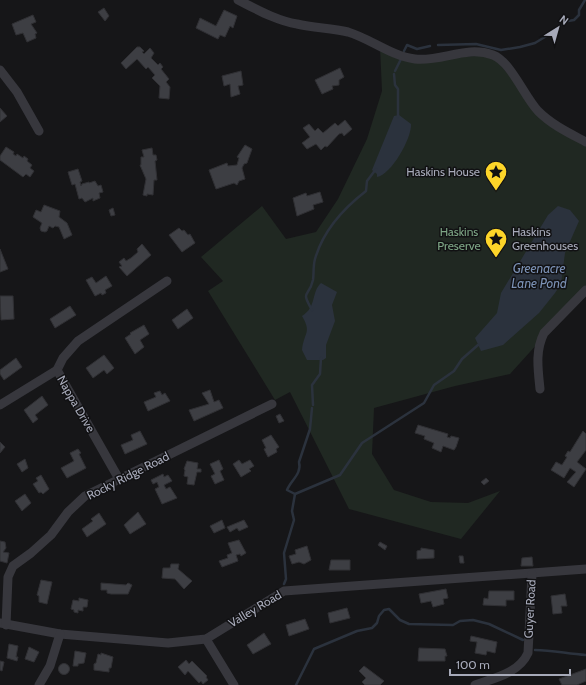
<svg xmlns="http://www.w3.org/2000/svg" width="586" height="685" font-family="Cabin,sans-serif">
  <rect width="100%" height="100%" fill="#161618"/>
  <path fill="#202822" d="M 380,47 L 425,59 L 492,55 L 544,117 L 586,142 L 586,290 L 510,374 L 455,386 L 374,408 L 372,454 L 394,490 L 431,502 L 468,503 L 500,491 L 461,539 L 349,509 L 290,392 L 275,400 L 208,291 L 223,281 L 201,257 L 262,206 L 286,239 L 316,232 L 338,199 L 367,139 L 382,91 Z"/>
  <g fill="#2b323d">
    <path d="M 399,115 L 411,124 C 412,138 391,175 377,177 L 377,174 L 372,170 L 394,116 Z"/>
    <path d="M 558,206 L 570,210 L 579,221 L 565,253 L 561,284 L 555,293 L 539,313 L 503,345 L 481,351 L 475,338 L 497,313 L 501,293 L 548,215 Z"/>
    <path d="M 321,283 L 337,292 L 332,305 L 335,321 L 326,345 L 326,358 L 323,360 L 307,360 L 302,350 C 304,332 312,333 302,316 C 317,307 311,292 321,283 Z"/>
  </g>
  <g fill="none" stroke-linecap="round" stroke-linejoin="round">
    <g stroke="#2b323d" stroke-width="2.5">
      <path d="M 438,45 L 476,44 L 501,50 L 520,47 L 535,43 L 558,29 L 562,22 L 574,20 L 579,15 L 579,10 L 585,0"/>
      <path d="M 404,51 L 407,45 L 417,49 L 430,46"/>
      <path d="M 395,71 L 401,59"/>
      <path d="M 394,74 L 395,85 L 398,89 L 398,117"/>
      <path d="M 312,310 C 300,289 309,298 313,280 C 314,273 313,266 315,259 C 323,231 344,208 366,191 L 367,181 L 376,169"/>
      <path d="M 313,405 L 312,385 L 320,374 L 321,358"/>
      <path d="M 295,494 L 287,490 C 291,480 302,474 299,462 L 310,429 L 312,408"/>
      <path d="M 284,584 L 286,579 L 284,553 L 294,520 L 292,511 L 295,494 L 340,475 L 362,443 L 424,403 L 434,385 L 454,371 L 462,359 L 478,345"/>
      <path d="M 535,650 C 553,650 568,654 586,655"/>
      <path d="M 296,685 L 314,649 L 357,631 L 372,628 L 377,623 L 379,616 L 384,610 L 389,609 L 400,620 L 409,624 L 453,625 L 460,621 L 473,620 L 489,624 L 523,640"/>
    </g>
  </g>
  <g fill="#3d3e43" stroke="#303034">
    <path d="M 104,8 L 109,16 L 105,21 L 98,12 Z"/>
    <path d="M 224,10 L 237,16 L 233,28 L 230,26 L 225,37 L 220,35 L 218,39 L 196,28 L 200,18 L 216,26 Z"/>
    <path d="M 33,15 L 36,22 L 31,24 L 37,33 L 35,34 L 36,38 L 27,42 L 23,33 L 16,35 L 12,24 Z"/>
    <path d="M 137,47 L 140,47 L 144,51 L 142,52 L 144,54 L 150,48 L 154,53 L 151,58 L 158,65 L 160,63 L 163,67 L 161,69 L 169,79 L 166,82 L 170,87 L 169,99 L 159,98 L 160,86 L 152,78 L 155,75 L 148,67 L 146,69 L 137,59 L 126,69 L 121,63 Z"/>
    <path d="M 340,68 L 344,77 L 339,80 L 339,85 L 332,86 L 333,89 L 322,94 L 315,80 Z"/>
    <path d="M 241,71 L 243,85 L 238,86 L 240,94 L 231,97 L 230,84 L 224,86 L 222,76 Z"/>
    <path d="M 0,108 L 7,116 L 0,122 Z"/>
    <path d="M 345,120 L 352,129 L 344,136 L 342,133 L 339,134 L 327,147 L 325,146 L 321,150 L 316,144 L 307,149 L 302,143 L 310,137 L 303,128 L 309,124 L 315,131 L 318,128 L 323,133 L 335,123 L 338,126 Z"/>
    <path d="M 245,145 L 252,149 L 247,163 L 244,164 L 242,168 L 245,179 L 239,181 L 237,185 L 234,183 L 216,189 L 209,170 L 227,163 L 228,166 L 237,165 L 239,158 L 237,157 Z"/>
    <path d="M 6,147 L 14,152 L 13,154 L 16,156 L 17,154 L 23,158 L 24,156 L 28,159 L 27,161 L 32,165 L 30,168 L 34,171 L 30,177 L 26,174 L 23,177 L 0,160 L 0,156 Z"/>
    <path d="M 152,148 L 153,155 L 156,155 L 157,160 L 155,161 L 157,180 L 154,180 L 153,195 L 147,194 L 147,196 L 143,195 L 146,179 L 140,165 L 141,165 L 141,157 L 144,157 L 142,150 Z"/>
    <path d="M 78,169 L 82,181 L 80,182 L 81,186 L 82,184 L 89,182 L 89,183 L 95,181 L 98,186 L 101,185 L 103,192 L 99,193 L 100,198 L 93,201 L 93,198 L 85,202 L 82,198 L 79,199 L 75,184 L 72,185 L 68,172 Z"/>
    <path d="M 320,192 L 323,202 L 313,205 L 314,209 L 297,216 L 293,198 L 306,193 L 307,196 Z"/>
    <path d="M 44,205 L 60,211 L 59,217 L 67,223 L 72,235 L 64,239 L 59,227 L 55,226 L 53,228 L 49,226 L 47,231 L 45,232 L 41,231 L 40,228 L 42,223 L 33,217 L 36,210 L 41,212 Z"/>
    <path d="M 113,208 L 115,215 L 111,216 L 109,210 Z"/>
    <path d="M 179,228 L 182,231 L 184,230 L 188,235 L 190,234 L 195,243 L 182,252 L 169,235 Z"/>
    <path d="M 142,244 L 151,255 L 127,276 L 119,267 L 122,266 L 119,262 L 124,258 L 126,261 L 131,258 L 138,252 L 137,249 Z"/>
    <path d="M 0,249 L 8,269 L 0,272 Z"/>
    <path d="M 106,276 L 112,286 L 105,290 L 106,293 L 102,295 L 101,293 L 95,296 L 86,280 L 92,277 L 96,283 Z"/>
    <path d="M 0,296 L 13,296 L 14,319 L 1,320 Z"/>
    <path d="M 70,306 L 76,315 L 55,328 L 50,319 Z"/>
    <path d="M 187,309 L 193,318 L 178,329 L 172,320 Z"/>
    <path d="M 144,325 L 149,334 L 140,340 L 144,347 L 135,354 L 125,338 L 131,334 L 130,333 Z"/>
    <path d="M 104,355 L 114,368 L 107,374 L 104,370 L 93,378 L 86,368 Z"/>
    <path d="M 16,358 L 22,367 L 4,380 L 0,374 L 0,370 Z"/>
    <path d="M 210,390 L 214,402 L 219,400 L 223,408 L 194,421 L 189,410 L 209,404 L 202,393 Z"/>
    <path d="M 160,391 L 162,395 L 165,393 L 170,401 L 148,411 L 144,402 L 156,397 L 154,393 Z"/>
    <path d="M 42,396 L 48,405 L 35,415 L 38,419 L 33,423 L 24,410 Z"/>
    <path d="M 280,414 L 284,421 L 279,423 L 276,416 Z"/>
    <path d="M 418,425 L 448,434 L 447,437 L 450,438 L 451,436 L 459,438 L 456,447 L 454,450 L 443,446 L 441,452 L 432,448 L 434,443 L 424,439 L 425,436 L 415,433 Z"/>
    <path d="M 140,431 L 147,444 L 125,454 L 121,445 L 133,440 L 131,435 Z"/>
    <path d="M 583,431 L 586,434 L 586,450 L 577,462 L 586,469 L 574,487 L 567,482 L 576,472 L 570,468 L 564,478 L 551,470 L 556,462 L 562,465 L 567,457 L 565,456 L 568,451 L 570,452 Z"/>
    <path d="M 271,435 L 279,447 L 276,449 L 277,452 L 268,457 L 264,449 L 266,448 L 262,440 Z"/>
    <path d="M 0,442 L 5,447 L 0,453 Z"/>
    <path d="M 78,449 L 81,453 L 79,454 L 86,468 L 67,478 L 61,468 L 74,461 L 70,453 Z"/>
    <path d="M 25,459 L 28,468 L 22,472 L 17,464 Z"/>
    <path d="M 219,460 L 223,469 L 220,471 L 224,480 L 215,484 L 211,476 L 215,474 L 210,464 Z"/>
    <path d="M 239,460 L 242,464 L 250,460 L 254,466 L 249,469 L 251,471 L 241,477 L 233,464 Z"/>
    <path d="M 187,461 L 198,463 L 197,469 L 201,469 L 201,472 L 197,472 L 194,485 L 187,484 L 188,477 L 184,476 L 185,470 L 184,469 Z"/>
    <path d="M 163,474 L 164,477 L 168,475 L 172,481 L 164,485 L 166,489 L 170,487 L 177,498 L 162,504 L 155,489 L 159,487 L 157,482 L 153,484 L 151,480 Z"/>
    <path d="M 41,475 L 49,489 L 43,494 L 41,492 L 39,493 L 33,484 L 38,481 L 36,478 Z"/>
    <path d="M 486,478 L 489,481 L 484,485 L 481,482 Z"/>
    <path d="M 25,494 L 31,503 L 22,511 L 15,501 Z"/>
    <path d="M 138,512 L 146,524 L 130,534 L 124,525 Z"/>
    <path d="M 99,513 L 106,524 L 87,537 L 82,529 L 93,521 L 91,519 Z"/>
    <path d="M 222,520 L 225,528 L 214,533 L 210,526 Z"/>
    <path d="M 244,520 L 248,527 L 239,531 L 237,528 L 230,532 L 227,527 Z"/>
    <path d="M 239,540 L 246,553 L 241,556 L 240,554 L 236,555 L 238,561 L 222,567 L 219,561 L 228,558 L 227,555 L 232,553 L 228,543 Z"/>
    <path d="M 0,541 L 5,542 L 6,548 L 3,552 L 9,553 L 7,563 L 0,561 Z"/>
    <path d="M 380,542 L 387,546 L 385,550 L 378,545 Z"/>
    <path d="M 307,546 L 311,560 L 304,564 L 299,562 L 292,564 L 289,556 L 296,554 L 295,550 Z"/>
    <path d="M 421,548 L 434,550 L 434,558 L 417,559 L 417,551 L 421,550 Z"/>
    <path d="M 459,556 L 463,556 L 464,563 L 460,563 Z"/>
    <path d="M 532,557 L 533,566 L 521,566 L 522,558 Z"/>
    <path d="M 331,560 L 350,560 L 350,570 L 329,570 Z"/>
    <path d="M 171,564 L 179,564 L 178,569 L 192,581 L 184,589 L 175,579 L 162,578 L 163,568 L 170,568 Z"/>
    <path d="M 41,580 L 52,582 L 47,604 L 39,602 L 39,596 L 37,595 Z"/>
    <path d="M 101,583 L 126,585 L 128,583 L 132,585 L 128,594 L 111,594 L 107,593 L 107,590 L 101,590 Z"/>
    <path d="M 446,589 L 448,598 L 443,599 L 444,604 L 433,607 L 431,601 L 421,603 L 419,594 Z"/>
    <path d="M 489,591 L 514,591 L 514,600 L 506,600 L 506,606 L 483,605 L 484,598 L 488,599 Z"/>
    <path d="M 565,594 L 567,606 L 561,606 L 562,613 L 553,614 L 551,596 Z"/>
    <path d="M 79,598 L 88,600 L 87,607 L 83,607 L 83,611 L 78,610 L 78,613 L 74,612 L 74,610 L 71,609 L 73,600 L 79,601 Z"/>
    <path d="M 347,608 L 350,618 L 330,623 L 328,613 Z"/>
    <path d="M 305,619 L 309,629 L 289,636 L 286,625 Z"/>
    <path d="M 264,633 L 271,644 L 253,654 L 247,645 Z"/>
    <path d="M 471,636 L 497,642 L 495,653 L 487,651 L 486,655 L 475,653 L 477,642 L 470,641 Z"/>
    <path d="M 9,644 L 18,646 L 16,657 L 18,657 L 17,661 L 7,658 Z"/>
    <path d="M 29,647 L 39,652 L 34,662 L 25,659 Z"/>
    <path d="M 419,648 L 445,649 L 447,656 L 445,656 L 445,661 L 418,661 Z"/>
    <path d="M 75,651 L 86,653 L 84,663 L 78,664 L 78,666 L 73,666 Z"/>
    <path d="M 101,653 L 113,657 L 111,668 L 109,668 L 109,672 L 94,670 L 94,664 L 96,663 L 98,654 L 101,655 Z"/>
    <path d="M 186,660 L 189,664 L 192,661 L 207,676 L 206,677 L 208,680 L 203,684 L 201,681 L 199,683 L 188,671 L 185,675 L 178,667 Z"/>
    <path d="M 0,661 L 4,662 L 2,671 L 0,670 Z"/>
    <circle cx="64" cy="669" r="5.5"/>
    <path d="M 364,666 L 384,681 L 380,685 L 365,685 L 362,682 L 366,678 L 359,671 Z"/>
    <path d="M 586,669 L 586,681 L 577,685 L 562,685 L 559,679 Z"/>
  </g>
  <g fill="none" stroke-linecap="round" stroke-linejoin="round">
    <g stroke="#37373d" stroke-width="9">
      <path d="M 238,0 C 256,9 277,21 297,24 C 314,28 331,28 348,32 C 371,39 391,56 415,59 C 442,62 466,45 493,55 C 511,62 524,96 538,111 C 552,125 569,133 586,142"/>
      <path d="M 0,70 L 17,92 L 39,131"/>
      <path d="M 57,370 L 63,358 L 78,341 L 167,281"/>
      <path d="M 57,370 L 119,479"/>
      <path d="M 540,389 C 538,369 535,351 544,333 L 586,290"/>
      <path d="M 0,405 L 57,370"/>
      <path d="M 0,623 L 60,634 L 168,643 L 206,639 L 284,591 L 586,569"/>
      <path d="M 6,625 L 8,577 L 13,566 L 31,553 L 51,535 L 68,512 L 85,496 L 272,404"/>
      <path d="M 206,639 L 234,685"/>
      <path d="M 39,685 L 50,666 L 60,634"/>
      <path d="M 475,685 C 495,678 519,673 528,653 L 532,574"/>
    </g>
  </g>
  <defs>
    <g id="sight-pin" transform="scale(1.15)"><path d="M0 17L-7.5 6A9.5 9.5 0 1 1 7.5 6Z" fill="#fdd529" stroke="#111113"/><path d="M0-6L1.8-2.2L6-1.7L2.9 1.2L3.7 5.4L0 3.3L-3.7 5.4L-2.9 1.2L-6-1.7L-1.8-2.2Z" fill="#111"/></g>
  </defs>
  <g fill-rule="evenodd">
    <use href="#sight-pin" x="496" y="172"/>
    <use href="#sight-pin" x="496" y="239"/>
  </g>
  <g text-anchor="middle" stroke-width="3" stroke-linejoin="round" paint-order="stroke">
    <g font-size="12" fill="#a7aab9" stroke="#111113" text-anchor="end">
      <text x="480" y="176">Haskins House</text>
      <text x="512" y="236" text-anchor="start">Haskins<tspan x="512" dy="14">Greenhouses</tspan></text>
    </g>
    <g font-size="12" fill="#7da585" stroke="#111113">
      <text x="459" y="236">Haskins<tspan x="459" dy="14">Preserve</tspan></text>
    </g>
    <g font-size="12" fill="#a7aab9" stroke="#111113">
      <text transform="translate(76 404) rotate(60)" y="4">Nappa Drive</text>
      <text transform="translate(128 476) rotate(-27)" y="4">Rocky Ridge Road</text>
      <text transform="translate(255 609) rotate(-31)" y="4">Valley Road</text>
      <text transform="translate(530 609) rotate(-87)" y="4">Guyer Road</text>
    </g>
    <g font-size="13" font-style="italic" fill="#7c92b6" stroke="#111113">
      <text x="539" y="273">Greenacre<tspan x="539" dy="15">Lane Pond</tspan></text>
    </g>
  </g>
  <g transform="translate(558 28) rotate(37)" stroke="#111113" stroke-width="3" paint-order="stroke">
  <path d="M0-3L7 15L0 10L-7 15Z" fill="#a7aab9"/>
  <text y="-6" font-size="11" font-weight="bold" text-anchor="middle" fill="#a7aab9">N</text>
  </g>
  <path d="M450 669v6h120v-6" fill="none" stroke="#a7aab9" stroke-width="2"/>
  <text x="456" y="669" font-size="12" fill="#a7aab9" stroke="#111113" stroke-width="3" paint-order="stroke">100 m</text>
</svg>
